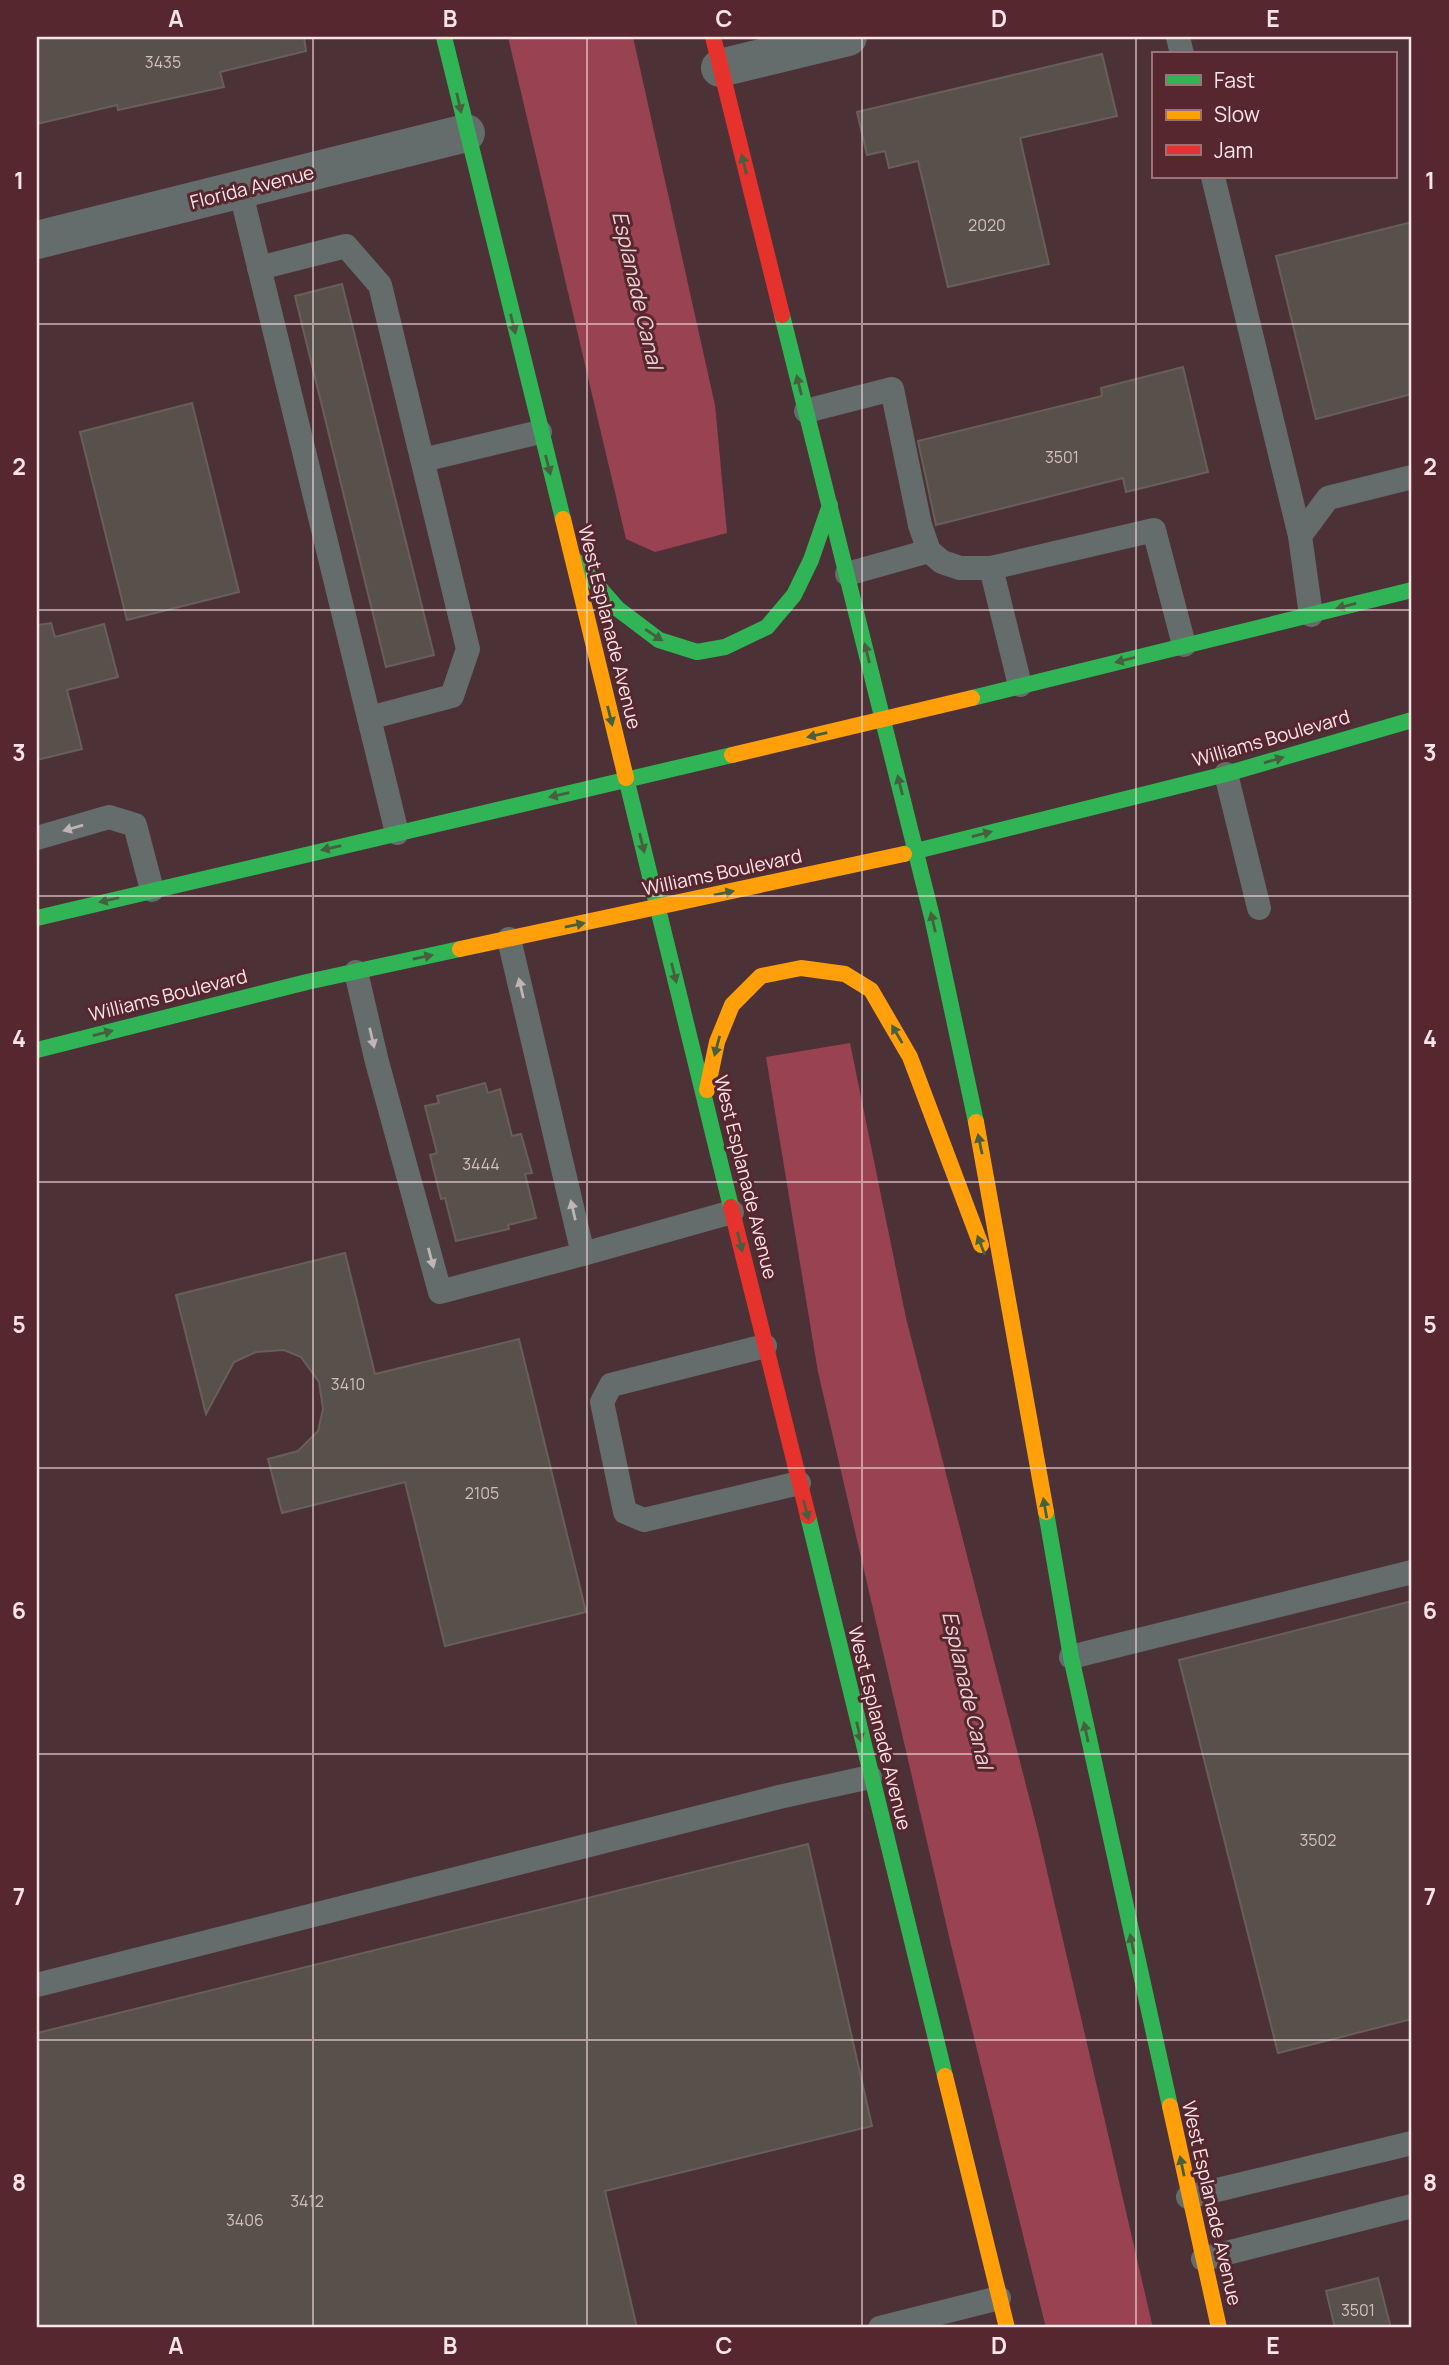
<svg xmlns="http://www.w3.org/2000/svg" width="1449" height="2365" font-family="Manrope,sans-serif">
  <rect width="100%" height="100%" fill="#4c3236"/>
  <g fill="#994251">
    <path d="M 508,37 L 633,37 L 715,405 L 727,533 L 655,552 L 626,539 Z"/>
    <path d="M 850,1043 L 906,1318 L 1037,1828 L 1153,2328 L 1046,2328 L 951,1945 L 818,1372 L 766,1057 Z"/>
  </g>
  <g fill="#58504a" stroke="#685f59" stroke-width="2">
    <path d="M 37,37 L 304,37 L 306,51 L 220,72 L 224,87 L 118,110 L 117,105 L 37,124 Z"/>
    <path d="M 1102,54 L 1117,116 L 1020,138 L 1049,264 L 948,287 L 918,161 L 889,168 L 885,151 L 867,155 L 857,112 Z"/>
    <path d="M 1412,222 L 1412,394 L 1316,419 L 1276,256 Z"/>
    <path d="M 342,284 L 434,655 L 386,667 L 295,296 Z"/>
    <path d="M 1183,367 L 1208,472 L 1126,492 L 1123,478 L 936,525 L 918,441 L 1102,396 L 1101,388 Z"/>
    <path d="M 192,403 L 239,592 L 127,620 L 80,432 Z"/>
    <path d="M 51,623 L 55,637 L 104,624 L 118,677 L 67,690 L 82,749 L 37,760 L 37,625 Z"/>
    <path d="M 485,1083 L 488,1093 L 500,1089 L 512,1136 L 521,1134 L 532,1173 L 525,1174 L 536,1218 L 508,1225 L 509,1229 L 456,1241 L 445,1198 L 441,1199 L 430,1155 L 437,1153 L 425,1106 L 439,1103 L 437,1096 Z"/>
    <path d="M 345,1253 L 375,1374 L 519,1339 L 586,1612 L 445,1646 L 405,1482 L 282,1513 L 268,1459 L 298,1451 L 318,1431 L 323,1409 L 319,1382 L 301,1357 L 284,1350 L 256,1352 L 234,1362 L 206,1414 L 176,1295 Z"/>
    <path d="M 1412,1601 L 1412,2019 L 1278,2053 L 1179,1660 Z"/>
    <path d="M 808,1844 L 872,2126 L 605,2191 L 637,2328 L 37,2328 L 37,2033 Z"/>
    <path d="M 1378,2278 L 1391,2328 L 1335,2328 L 1326,2291 Z"/>
  </g>
  <g fill="none" stroke-linecap="round" stroke-linejoin="round">
    <g stroke="#656c6c" stroke-width="24">
      <path d="M 1178,37 L 1182,54"/>
      <path d="M 1213,177 L 1300,536"/>
      <path d="M 240,189 L 397,833"/>
      <path d="M 259,268 L 346,246 L 380,285 L 468,649 L 452,696 L 369,718"/>
      <path d="M 806,411 L 892,389 L 920,525 L 929,551 L 942,562 L 960,568 L 991,568 L 1154,530 L 1184,645"/>
      <path d="M 423,460 L 540,432"/>
      <path d="M 991,568 L 1020,685"/>
      <path d="M 847,574 L 929,551"/>
      <path d="M 1311,615 L 1300,536 L 1328,498 L 1412,477"/>
      <path d="M 1226,774 L 1259,908"/>
      <path d="M 37,838 L 109,817 L 135,825 L 152,890"/>
      <path d="M 356,972 L 377,1062 L 440,1292 L 583,1254 L 509,939"/>
      <path d="M 583,1254 L 732,1212"/>
      <path d="M 765,1346 L 611,1385 L 602,1402 L 625,1512 L 644,1520 L 799,1483"/>
      <path d="M 1071,1657 L 1412,1572"/>
      <path d="M 37,1985 L 779,1797 L 870,1777"/>
      <path d="M 1188,2197 L 1412,2143"/>
      <path d="M 1203,2259 L 1412,2206"/>
      <path d="M 880,2328 L 999,2298"/>
    </g>
    <g stroke="#656c6c" stroke-width="38">
      <path d="M 720,68 L 848,37"/>
      <path d="M 37,240 L 466,133"/>
    </g>
    <g stroke="#30b455" stroke-width="16">
      <path d="M 444,37 L 563,519"/>
      <path d="M 782,315 L 932,917 L 976,1122"/>
      <path d="M 576,561 L 618,609 L 659,640 L 697,652 L 725,647 L 767,627 L 794,595 L 811,560 L 830,505"/>
      <path d="M 972,698 L 1412,590"/>
      <path d="M 626,778 L 731,1207"/>
      <path d="M 904,854 L 1226,774 L 1412,720"/>
      <path d="M 37,918 L 732,755"/>
      <path d="M 37,1050 L 307,982 L 460,949"/>
      <path d="M 1046,1512 L 1071,1657 L 1170,2106"/>
      <path d="M 808,1516 L 945,2076"/>
    </g>
    <g stroke="#ff9f0a" stroke-width="16">
      <path d="M 563,519 L 626,778"/>
      <path d="M 732,755 L 972,698"/>
      <path d="M 460,949 L 904,854"/>
      <path d="M 707,1090 L 717,1042 L 732,1005 L 761,976 L 801,968 L 845,974 L 871,990 L 910,1057 L 981,1245"/>
      <path d="M 976,1122 L 1046,1512"/>
      <path d="M 945,2076 L 1007,2328"/>
      <path d="M 1170,2106 L 1219,2328"/>
    </g>
    <g stroke="#e5322d" stroke-width="16">
      <path d="M 713,37 L 782,315"/>
      <path d="M 731,1207 L 808,1516"/>
    </g>
  </g>
  <defs><path id="oneway-solid" d="M-6-.8H1V-3.2L6.5 0L1 3.2V.8H-6Z" transform="scale(1.75)"/></defs>
  <g fill="#475f3e">
    <use href="#oneway-solid" transform="translate(459 103) rotate(77)"/>
    <use href="#oneway-solid" transform="translate(744 164) rotate(-104)"/>
    <use href="#oneway-solid" transform="translate(513 324) rotate(76)"/>
    <use href="#oneway-solid" transform="translate(799 385) rotate(-104)"/>
    <use href="#oneway-solid" transform="translate(548 465) rotate(76)"/>
    <use href="#oneway-solid" transform="translate(1346 606) rotate(166)"/>
    <use href="#oneway-solid" transform="translate(654 635) rotate(33)"/>
    <use href="#oneway-solid" transform="translate(867 653) rotate(-104)"/>
    <use href="#oneway-solid" transform="translate(1125 660) rotate(166)"/>
    <use href="#oneway-solid" transform="translate(610 716) rotate(76)"/>
    <use href="#oneway-solid" transform="translate(817 735) rotate(167)"/>
    <use href="#oneway-solid" transform="translate(1274 760) rotate(-16)"/>
    <use href="#oneway-solid" transform="translate(900 785) rotate(-104)"/>
    <use href="#oneway-solid" transform="translate(559 795) rotate(167)"/>
    <use href="#oneway-solid" transform="translate(982 834) rotate(-14)"/>
    <use href="#oneway-solid" transform="translate(642 843) rotate(76)"/>
    <use href="#oneway-solid" transform="translate(331 848) rotate(167)"/>
    <use href="#oneway-solid" transform="translate(724 893) rotate(-12)"/>
    <use href="#oneway-solid" transform="translate(109 900) rotate(167)"/>
    <use href="#oneway-solid" transform="translate(933 922) rotate(-103)"/>
    <use href="#oneway-solid" transform="translate(575 925) rotate(-12)"/>
    <use href="#oneway-solid" transform="translate(423 957) rotate(-12)"/>
    <use href="#oneway-solid" transform="translate(674 973) rotate(76)"/>
    <use href="#oneway-solid" transform="translate(103 1033) rotate(-14)"/>
    <use href="#oneway-solid" transform="translate(897 1034) rotate(-120)"/>
    <use href="#oneway-solid" transform="translate(717 1046) rotate(105)"/>
    <use href="#oneway-solid" transform="translate(980 1144) rotate(-102)"/>
    <use href="#oneway-solid" transform="translate(740 1242) rotate(76)"/>
    <use href="#oneway-solid" transform="translate(981 1245) rotate(-111)"/>
    <use href="#oneway-solid" transform="translate(1045 1508) rotate(-100)"/>
    <use href="#oneway-solid" transform="translate(806 1510) rotate(76)"/>
    <use href="#oneway-solid" transform="translate(859 1732) rotate(77)"/>
    <use href="#oneway-solid" transform="translate(1086 1732) rotate(-102)"/>
    <use href="#oneway-solid" transform="translate(1132 1944) rotate(-102)"/>
    <use href="#oneway-solid" transform="translate(1182 2166) rotate(-102)"/>
  </g>
  <g fill="#c0b4b5">
    <use href="#oneway-solid" transform="translate(73 828) rotate(164)"/>
    <use href="#oneway-solid" transform="translate(521 988) rotate(-103)"/>
    <use href="#oneway-solid" transform="translate(372 1038) rotate(77)"/>
    <use href="#oneway-solid" transform="translate(573 1210) rotate(-103)"/>
    <use href="#oneway-solid" transform="translate(431 1258) rotate(75)"/>
  </g>
  <path fill="none" stroke="#fde4e6" stroke-width="2" stroke-opacity="0.55" d="M 313,37 L 313,2328M 587,37 L 587,2328M 862,37 L 862,2328M 1136,37 L 1136,2328M 37,324 L 1412,324M 37,610 L 1412,610M 37,896 L 1412,896M 37,1182 L 1412,1182M 37,1468 L 1412,1468M 37,1754 L 1412,1754M 37,2040 L 1412,2040"/>
  <g text-anchor="middle" stroke-width="6" stroke-linejoin="round" paint-order="stroke">
    <g font-size="16" fill="#d4bfbf">
      <text x="163" y="68">3435</text>
      <text x="987" y="231">2020</text>
      <text x="1062" y="463">3501</text>
      <text x="481" y="1170">3444</text>
      <text x="348" y="1390">3410</text>
      <text x="482" y="1499">2105</text>
      <text x="1318" y="1846">3502</text>
      <text x="307" y="2207">3412</text>
      <text x="245" y="2226">3406</text>
      <text x="1358" y="2316">3501</text>
    </g>
    <g font-size="19" fill="#fde4e6" stroke="#56272f">
      <text transform="translate(252 187) rotate(-14)" y="7">Florida Avenue</text>
      <text transform="translate(610 627) rotate(76)" y="7">West Esplanade Avenue</text>
      <text transform="translate(1271 738) rotate(-16)" y="7">Williams Boulevard</text>
      <text transform="translate(722 872) rotate(-12)" y="7">Williams Boulevard</text>
      <text transform="translate(168 995) rotate(-14)" y="7">Williams Boulevard</text>
      <text transform="translate(746 1177) rotate(76)" y="7">West Esplanade Avenue</text>
      <text transform="translate(880 1728) rotate(76)" y="7">West Esplanade Avenue</text>
      <text transform="translate(1212 2203) rotate(77)" y="7">West Esplanade Avenue</text>
    </g>
    <g font-size="21" font-style="italic" fill="#edd2d4" stroke="#56272f">
      <text transform="translate(637 290) rotate(77)" y="7">Esplanade Canal</text>
      <text transform="translate(967 1690) rotate(77)" y="7">Esplanade Canal</text>
    </g>
  </g>
  <rect width="1449" height="2365" fill="none" stroke="#56272f" stroke-width="77"/>
  <rect x="1152" y="52" width="245" height="126" fill="#56272f" stroke="#997378" stroke-width="2"/>
  <rect x="1166" y="75" width="35" height="10" fill="#30b455" stroke="#997378" stroke-width="2"/>
  <text x="1214" y="88" font-size="21" fill="#fde4e6">Fast</text>
  <rect x="1166" y="110" width="35" height="10" fill="#ff9f0a" stroke="#997378" stroke-width="2"/>
  <text x="1214" y="122" font-size="21" fill="#fde4e6">Slow</text>
  <rect x="1166" y="145" width="35" height="10" fill="#e5322d" stroke="#997378" stroke-width="2"/>
  <text x="1214" y="158" font-size="21" fill="#fde4e6">Jam</text>
  <rect x="38" y="38" width="1372" height="2288" fill="none" stroke="#fde4e6" stroke-width="2.5"/>
  <g font-size="23" text-anchor="middle" font-weight="bold" fill="#fde4e6">
    <text x="176" y="27">A</text>
    <text x="450" y="27">B</text>
    <text x="724" y="27">C</text>
    <text x="999" y="27">D</text>
    <text x="1273" y="27">E</text>
    <text x="19" y="189">1</text>
    <text x="1430" y="189">1</text>
    <text x="19" y="475">2</text>
    <text x="1430" y="475">2</text>
    <text x="19" y="761">3</text>
    <text x="1430" y="761">3</text>
    <text x="19" y="1047">4</text>
    <text x="1430" y="1047">4</text>
    <text x="19" y="1333">5</text>
    <text x="1430" y="1333">5</text>
    <text x="19" y="1619">6</text>
    <text x="1430" y="1619">6</text>
    <text x="19" y="1905">7</text>
    <text x="1430" y="1905">7</text>
    <text x="19" y="2191">8</text>
    <text x="1430" y="2191">8</text>
    <text x="176" y="2354">A</text>
    <text x="450" y="2354">B</text>
    <text x="724" y="2354">C</text>
    <text x="999" y="2354">D</text>
    <text x="1273" y="2354">E</text>
  </g>
</svg>
